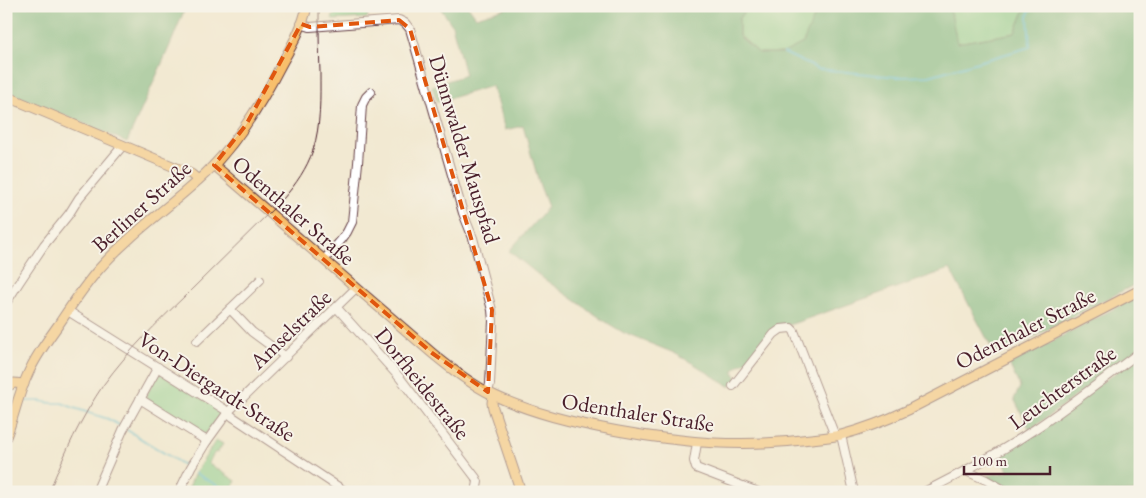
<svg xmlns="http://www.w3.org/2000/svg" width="1146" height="498" font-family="'EB Garamond',serif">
  <rect width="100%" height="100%" fill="#f7f3e8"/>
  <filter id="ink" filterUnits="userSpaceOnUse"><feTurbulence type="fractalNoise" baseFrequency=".02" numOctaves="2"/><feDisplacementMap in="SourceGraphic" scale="10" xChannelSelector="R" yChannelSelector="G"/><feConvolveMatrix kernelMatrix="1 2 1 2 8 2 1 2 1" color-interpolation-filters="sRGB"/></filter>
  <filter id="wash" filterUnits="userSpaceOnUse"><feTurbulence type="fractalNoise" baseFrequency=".0096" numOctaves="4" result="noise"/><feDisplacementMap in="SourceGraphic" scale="20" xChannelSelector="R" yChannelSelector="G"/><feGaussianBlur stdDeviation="1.12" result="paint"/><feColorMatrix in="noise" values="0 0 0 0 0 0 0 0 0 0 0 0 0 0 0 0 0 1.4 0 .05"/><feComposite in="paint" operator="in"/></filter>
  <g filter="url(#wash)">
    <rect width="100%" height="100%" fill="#f2e9d2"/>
    <g fill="#81cb88" stroke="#66755a">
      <path d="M 354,6 C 362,6 365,8 368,15 L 367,18 L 333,20 L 332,19 L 333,16 L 337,13 L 350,11 Z"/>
      <path d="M 749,6 L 814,6 L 818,10 L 803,43 L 784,53 L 759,53 L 739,35 L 739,18 Z"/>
      <path d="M 952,6 L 1026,6 L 1015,33 L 956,43 L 950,8 Z"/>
      <path d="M 160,373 L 219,409 L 220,412 L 220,414 L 206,434 L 203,434 L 145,398 L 157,375 Z"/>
      <path d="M 216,440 L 223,444 L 217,453 L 215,452 L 208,463 L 236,481 L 231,489 L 236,492 L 187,492 L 194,475 Z"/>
    </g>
    <g fill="#68af74" stroke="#596750">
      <path d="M 6,6 L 186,6 L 171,43 L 127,142 L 6,91 Z"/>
      <path d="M 439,6 L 468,6 L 476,17 L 506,8 L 505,6 L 749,6 L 739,18 L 739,36 L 759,53 L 783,53 L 803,43 L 817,10 L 814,6 L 952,6 L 950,8 L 957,43 L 1015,33 L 1026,6 L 1140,6 L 1140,282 L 996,356 L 950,269 L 792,324 L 778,325 L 749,360 L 738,366 L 734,371 L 734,373 L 737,378 L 730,387 L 694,364 L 674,353 L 624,333 L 609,324 L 541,277 L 509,251 L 548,207 L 540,186 L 523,126 L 505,130 L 492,86 L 437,102 L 432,86 L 465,75 L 452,25 Z"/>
      <path d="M 1140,295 L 1140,348 L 1030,430 L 1014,399 L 1020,387 L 1009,364 Z"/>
      <path d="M 1140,355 L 1140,492 L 1012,492 L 986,476 L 1008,472 L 1002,454 Z"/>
    </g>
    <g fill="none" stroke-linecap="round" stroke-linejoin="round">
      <g stroke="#51b9cf" stroke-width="2">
        <path d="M 784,53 L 818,69 L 897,77 L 929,76 L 1030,47 L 1028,17 L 1029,11 L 1038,6"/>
        <path d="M 25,401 L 40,401 L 51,403 L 62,403 L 74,408 L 108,419 L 121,426"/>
        <path d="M 6,407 L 11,406"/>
        <path d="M 127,430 L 185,466"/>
        <path d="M 195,473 L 229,492"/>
      </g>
    </g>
  </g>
  <g filter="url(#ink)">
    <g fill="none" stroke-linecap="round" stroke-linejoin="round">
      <g stroke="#633d44" stroke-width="10">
        <g id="minor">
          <path d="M 301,24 L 310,27 L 399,20 L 405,23 L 410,29 L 463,213 L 473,238 L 492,310 L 493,321 L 490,384 L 488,392"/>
          <path d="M 6,109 L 12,99"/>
          <path d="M 324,260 L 342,239 L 347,232 L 352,222 L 358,163 L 362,105 L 366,97 L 371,92"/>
          <path d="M 6,303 L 18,284 L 44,245 L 69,214 L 79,198 L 120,149 L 122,145"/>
          <path d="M 337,308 L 400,378 L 476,478 L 478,482 L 476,492"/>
          <path d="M 230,309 L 252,332 L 286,357"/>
          <path d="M 68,311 L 224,409 L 233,417 L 346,492"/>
          <path d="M 197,341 L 260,280"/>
          <path d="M 733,386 L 774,334 L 781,329 L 791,328 L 794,331 L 835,436"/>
          <path d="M 140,399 L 207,441"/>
          <path d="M 841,435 L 854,492"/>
          <path d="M 697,443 L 694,461 L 696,468 L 758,492"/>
          <path d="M 966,471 L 986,480 L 1008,492"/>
          <path d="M 96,492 L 123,430 L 158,367"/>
          <path d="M 179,492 L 191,467 L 207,441 L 228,412 L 356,288"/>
          <path d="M 924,492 C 962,473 999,453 1035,429 C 1071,405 1105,378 1140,352"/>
        </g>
      </g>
      <g stroke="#633d44" stroke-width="11">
        <g id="major">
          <path d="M 6,96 L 184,171 L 191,174 L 198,180"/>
          <path d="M 214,165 L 432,353 C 450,368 469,383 491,394 C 531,413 574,423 618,431 C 684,443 744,448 811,439 C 821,438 831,437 841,435 C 864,429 887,420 908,410 L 1140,290"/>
          <path d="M 6,387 L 14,383 L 24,384"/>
          <path d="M 493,395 L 492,403 L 493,408 L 521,492"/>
          <path d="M 6,437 C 14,417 18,395 27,376 C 35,357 47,341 59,324 C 71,306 84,286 99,269 C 131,233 171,206 206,173 C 238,142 261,104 281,65 C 291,47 303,27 307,6"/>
        </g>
      </g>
      <use href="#minor" stroke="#fff" stroke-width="8"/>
      <use href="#major" stroke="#f8bf6c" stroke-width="9"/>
      <path stroke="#4a1f2b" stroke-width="1" d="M 49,492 C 64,454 81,418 104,384 C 128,351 157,323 186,295 C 218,263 251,231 283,199 C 296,184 307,168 313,150 C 321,125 320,98 320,72 C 319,50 319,28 319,6"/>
    </g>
  </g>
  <path d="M0 0H1146V498H0ZM 399,20 L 410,29 L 492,310 L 488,392 L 432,353 L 214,165 L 246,125 L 301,24 L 310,27 Z" fill="#f2e9d2" fill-opacity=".55" fill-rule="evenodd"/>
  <path fill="none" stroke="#e0560e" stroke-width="4" stroke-dasharray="10 6" stroke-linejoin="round" d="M 399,20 L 410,29 L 492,310 L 488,392 L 432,353 L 214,165 L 246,125 L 301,24 L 310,27 Z"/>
  <g text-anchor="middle" stroke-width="4" stroke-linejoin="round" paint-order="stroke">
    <g font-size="22" fill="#4a1f2b" stroke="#f7f3e8">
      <text transform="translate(465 149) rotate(73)" y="8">Dünnwalder Mauspfad</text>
      <text transform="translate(141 206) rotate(-42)" y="8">Berliner Straße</text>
      <text transform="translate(294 210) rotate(41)" y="8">Odenthaler Straße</text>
      <text transform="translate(1025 328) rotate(-27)" y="8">Odenthaler Straße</text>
      <text transform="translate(290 329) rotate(-44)" y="8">Amselstraße</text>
      <text transform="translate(423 383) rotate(51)" y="8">Dorfheidestraße</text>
      <text transform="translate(217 386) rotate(33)" y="8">Von-Diergardt-Straße</text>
      <text transform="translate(1062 387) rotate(-36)" y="8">Leuchterstraße</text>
      <text transform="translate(638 412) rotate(9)" y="8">Odenthaler Straße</text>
    </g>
  </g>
  <rect width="1146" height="498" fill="none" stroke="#f7f3e8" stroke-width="25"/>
  <path d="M964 466v8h86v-8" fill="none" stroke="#4a1f2b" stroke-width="2.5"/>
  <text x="971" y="466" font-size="15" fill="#4a1f2b" stroke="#f7f3e8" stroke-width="4" paint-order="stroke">100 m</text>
</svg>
